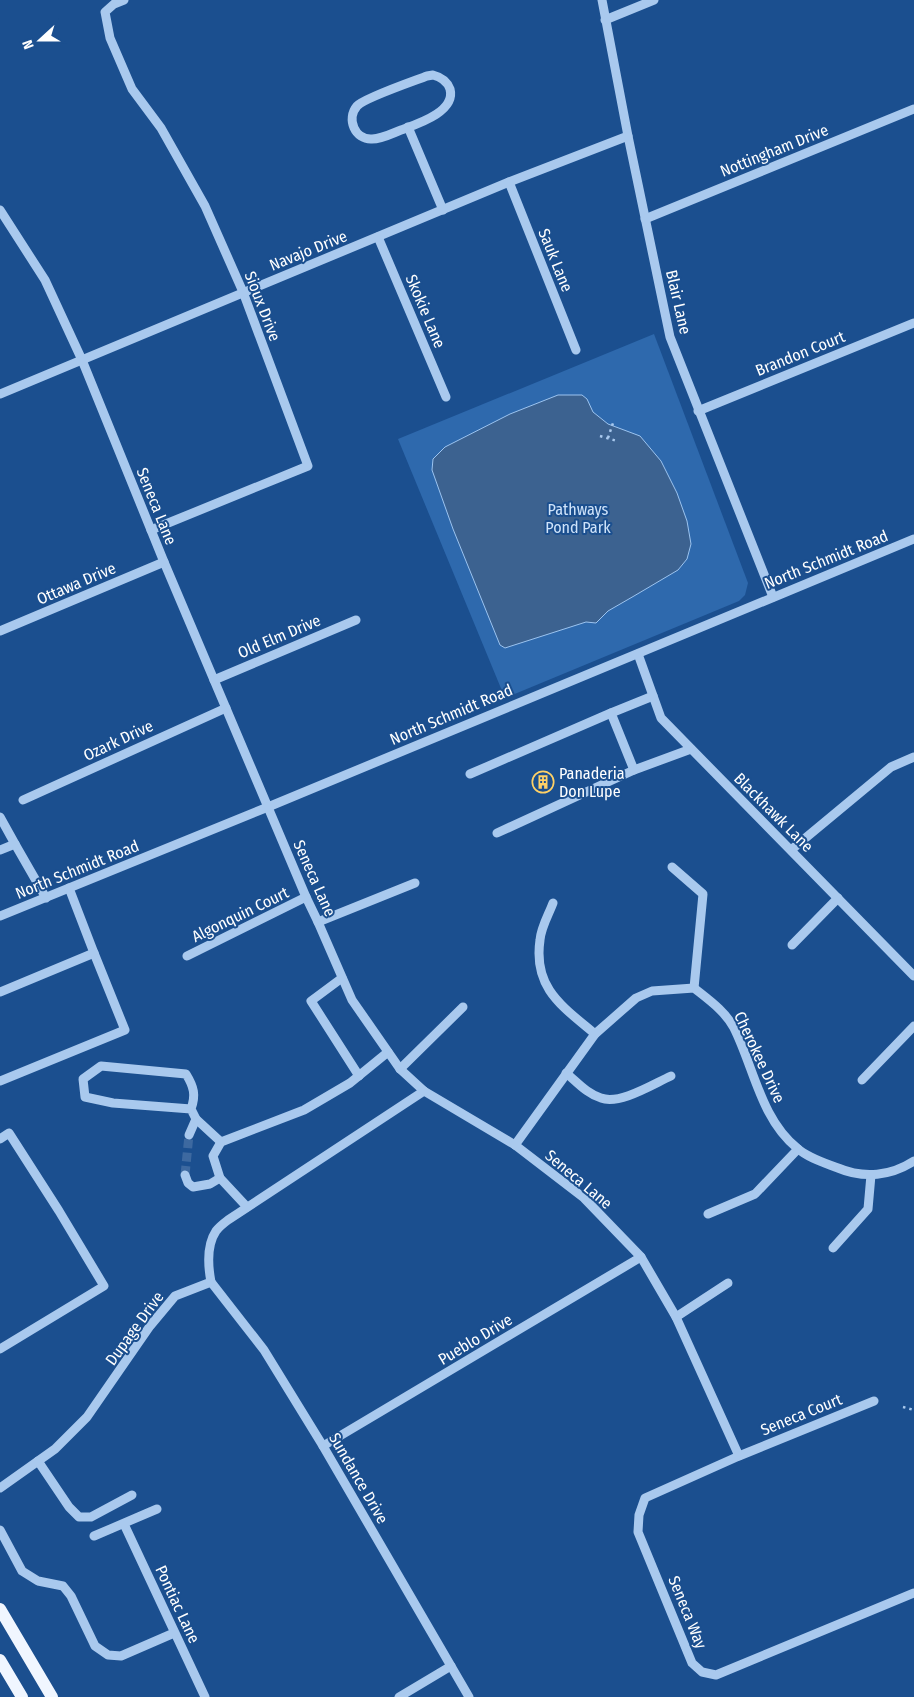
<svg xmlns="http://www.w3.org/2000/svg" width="914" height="1697" font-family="'Fira Sans Condensed',sans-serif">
  <rect width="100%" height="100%" fill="#1b4f8f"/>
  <path fill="#2e69ad" d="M 654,334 L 748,583 L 745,595 L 739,601 L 505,698 L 398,439 Z"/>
  <path fill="#3c6290" stroke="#9cc4f0" d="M 558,395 L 582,395 L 587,399 L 593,412 L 608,424 L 640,436 L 661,461 L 677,493 L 687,521 L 691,544 L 687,559 L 678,570 L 634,596 L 608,611 L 596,623 L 586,622 L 505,648 L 500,645 L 453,529 L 432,470 L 433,459 L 445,447 L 510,414 Z"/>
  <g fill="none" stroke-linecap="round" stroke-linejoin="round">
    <path stroke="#3d69a0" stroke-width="9" stroke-dasharray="9 4.5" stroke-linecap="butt" d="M 185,1175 L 189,1135"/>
    <g stroke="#a9c9ee" stroke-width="2.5" stroke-dasharray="2.5 4" stroke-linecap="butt">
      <path d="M 600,436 L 617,441"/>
      <path d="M 608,438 L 613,423"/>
      <path d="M 903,1407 L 914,1410"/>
    </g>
    <g stroke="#a9c9ee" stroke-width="9">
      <path d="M 124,0 L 114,4 L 105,12 L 110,38 L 132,89 L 161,128 L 205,206 L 243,292 L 308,466 L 151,530"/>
      <path d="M 602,0 L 628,136 L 670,337 L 773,597"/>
      <path d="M 605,20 L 654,0"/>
      <path d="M 433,75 C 441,77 447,81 450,89 C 456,112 417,124 401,130 C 393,133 382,139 372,139 C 355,140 346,119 357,106 C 364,98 414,81 427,76 Z"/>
      <path d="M 408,127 L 443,210"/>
      <path d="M 509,182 L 576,350"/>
      <path d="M 0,210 L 45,280 L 82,360 L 164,562 L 306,897 L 318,922 L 352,1000 L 400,1069 L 424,1091 L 515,1145 L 584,1198 L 641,1257 L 676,1317 L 739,1456"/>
      <path d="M 645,219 L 914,109"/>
      <path d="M 378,237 L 446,397"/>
      <path d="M 0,394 L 509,182 L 628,136"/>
      <path d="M 698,411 L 914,323"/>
      <path d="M 0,631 L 164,562"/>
      <path d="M 638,654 L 661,718 L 914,976"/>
      <path d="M 214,680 L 356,620"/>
      <path d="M 653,696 L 611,713 L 634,770 L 691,749"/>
      <path d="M 470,774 L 611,713"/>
      <path d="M 23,800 L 226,708"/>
      <path d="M 0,817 L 15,844"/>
      <path d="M 497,833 L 634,770"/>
      <path d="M 0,850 L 15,844 L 46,898"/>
      <path d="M 791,850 L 891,767 L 914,757"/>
      <path d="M 672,867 L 703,894 L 694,988"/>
      <path d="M 553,903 C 549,914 541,927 540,940 C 533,988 562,1006 595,1034"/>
      <path d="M 0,916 L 268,807 L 914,539"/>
      <path d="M 318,922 L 415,883"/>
      <path d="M 792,945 L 838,898"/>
      <path d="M 187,956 L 306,897"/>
      <path d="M 342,978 L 311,1001 L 359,1076"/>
      <path d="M 0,992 L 94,953 L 69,888"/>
      <path d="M 400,1069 L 463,1007"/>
      <path d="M 566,1073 C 577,1082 587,1094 601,1098 C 620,1105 653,1084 671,1076"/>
      <path d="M 862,1080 L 914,1026"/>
      <path d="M 0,1081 L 125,1030 L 94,953"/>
      <path d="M 191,1109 L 113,1103 L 85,1097 L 83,1079 L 101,1066 L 186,1074 C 194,1087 196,1095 191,1109 L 196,1119 L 221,1142"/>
      <path d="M 189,1135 L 196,1119"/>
      <path d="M 0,1139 L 9,1133 L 59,1211 L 104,1286 L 0,1349"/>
      <path d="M 515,1145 L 595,1034 L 636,998 L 652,991 L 694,988 C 709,1000 725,1011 734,1028 C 754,1068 761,1119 797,1148 C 808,1158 825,1163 838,1168 C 864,1179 891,1176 914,1161"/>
      <path d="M 185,1175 L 188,1183 L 193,1187 L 210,1184 L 220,1178"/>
      <path d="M 247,1207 L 220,1178 L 213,1156 L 221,1142 L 304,1110 L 350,1083 L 388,1052"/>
      <path d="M 708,1214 L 755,1194 L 798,1149"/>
      <path d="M 833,1248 L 868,1209 L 871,1175"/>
      <path d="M 211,1282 L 264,1350 L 323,1446 L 469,1697"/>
      <path d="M 676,1317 L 728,1283"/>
      <path d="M 874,1401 L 739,1456 L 645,1498 L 639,1515 L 638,1532 L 692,1663 L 702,1672 L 716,1675 L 914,1593"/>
      <path d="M 323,1446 L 641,1257"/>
      <path d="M 38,1461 L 69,1507 L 79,1517 L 91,1517 L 132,1495"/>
      <path d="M 0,1488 L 55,1449 L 87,1417 L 150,1326 L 175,1296 L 211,1282 C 208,1266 206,1246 216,1231 C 219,1227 224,1223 228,1220 L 424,1091"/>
      <path d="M 124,1524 L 205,1697"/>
      <path d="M 0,1530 L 22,1571 L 38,1581 L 63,1586 L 71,1596 L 95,1646 L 108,1655 L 121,1656 L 174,1633"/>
      <path d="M 94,1536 L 157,1509"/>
      <path d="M 399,1697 L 451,1666"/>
    </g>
    <g stroke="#f0f6ff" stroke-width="12">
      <path d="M 0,1609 L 52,1697"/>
      <path d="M 0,1660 L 22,1697"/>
    </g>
  </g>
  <defs>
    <g id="building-ring" transform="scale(1.125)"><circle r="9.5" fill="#1b4f8f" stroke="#ffd166" stroke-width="1.5"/><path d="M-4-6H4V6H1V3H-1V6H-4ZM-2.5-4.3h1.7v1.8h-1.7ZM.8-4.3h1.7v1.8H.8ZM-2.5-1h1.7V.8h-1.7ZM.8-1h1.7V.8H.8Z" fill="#ffd166"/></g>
  </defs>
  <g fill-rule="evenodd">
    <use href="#building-ring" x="543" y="782"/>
  </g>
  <g text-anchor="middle" stroke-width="4" stroke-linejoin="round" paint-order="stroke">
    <g font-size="16" fill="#fff" stroke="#1b4f8f">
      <text transform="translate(774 150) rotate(-22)" y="6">Nottingham Drive</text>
      <text transform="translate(308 250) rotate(-22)" y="6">Navajo Drive</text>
      <text transform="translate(556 260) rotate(68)" y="6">Sauk Lane</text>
      <text transform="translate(679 302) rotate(77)" y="6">Blair Lane</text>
      <text transform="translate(263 306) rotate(69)" y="6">Sioux Drive</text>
      <text transform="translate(426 311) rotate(67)" y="6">Skokie Lane</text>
      <text transform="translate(800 353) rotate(-22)" y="6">Brandon Court</text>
      <text transform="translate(157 506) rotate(68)" y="6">Seneca Lane</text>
      <text transform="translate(826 559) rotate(-22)" y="6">North Schmidt Road</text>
      <text transform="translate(76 583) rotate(-23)" y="6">Ottawa Drive</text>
      <text transform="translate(279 636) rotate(-23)" y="6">Old Elm Drive</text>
      <text transform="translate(451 714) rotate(-23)" y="6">North Schmidt Road</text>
      <text transform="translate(118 740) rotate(-25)" y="6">Ozark Drive</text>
      <text transform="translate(774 812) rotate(45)" y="6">Blackhawk Lane</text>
      <text transform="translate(77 869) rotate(-22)" y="6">North Schmidt Road</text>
      <text transform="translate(315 878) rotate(66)" y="6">Seneca Lane</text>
      <text transform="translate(240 914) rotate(-26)" y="6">Algonquin Court</text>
      <text transform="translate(760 1057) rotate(65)" y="6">Cherokee Drive</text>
      <text transform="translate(579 1179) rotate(40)" y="6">Seneca Lane</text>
      <text transform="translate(134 1328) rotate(-54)" y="6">Dupage Drive</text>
      <text transform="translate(475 1339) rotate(-31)" y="6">Pueblo Drive</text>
      <text transform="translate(801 1414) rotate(-22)" y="6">Seneca Court</text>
      <text transform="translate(359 1478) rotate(60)" y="6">Sundance Drive</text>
      <text transform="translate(178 1604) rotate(65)" y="6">Pontiac Lane</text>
      <text transform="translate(688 1612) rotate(68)" y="6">Seneca Way</text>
    </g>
    <g font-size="16" fill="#cfe3fa" stroke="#1b4f8f">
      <text x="578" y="515">Pathways<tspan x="578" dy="18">Pond Park</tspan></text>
    </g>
    <g font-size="16" fill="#fff" stroke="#1b4f8f" text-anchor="start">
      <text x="559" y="779">Panaderia<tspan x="559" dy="18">Don Lupe</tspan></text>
    </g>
  </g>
  <g transform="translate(40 40) rotate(249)" stroke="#1b4f8f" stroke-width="4" paint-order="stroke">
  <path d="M0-4L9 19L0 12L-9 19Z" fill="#ffffff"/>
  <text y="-8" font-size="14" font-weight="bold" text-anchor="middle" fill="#ffffff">N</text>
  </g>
</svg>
